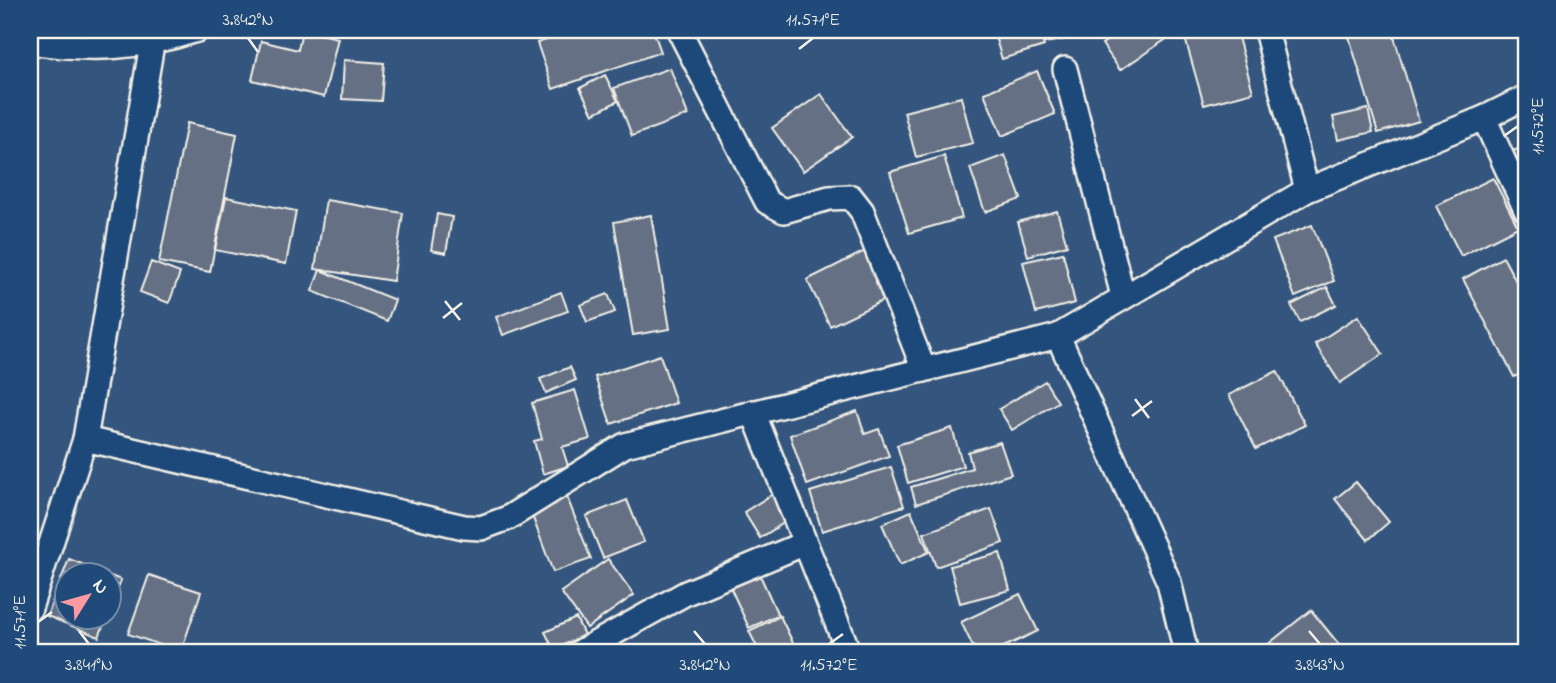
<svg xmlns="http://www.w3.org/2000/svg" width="1556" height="683" font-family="'Indie Flower',sans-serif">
  <rect width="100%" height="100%" fill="#34557d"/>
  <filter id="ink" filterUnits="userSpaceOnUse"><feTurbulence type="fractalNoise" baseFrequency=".0143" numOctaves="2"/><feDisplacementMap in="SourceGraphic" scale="14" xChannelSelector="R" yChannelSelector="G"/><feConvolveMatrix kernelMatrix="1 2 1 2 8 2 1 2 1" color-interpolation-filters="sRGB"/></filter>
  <g filter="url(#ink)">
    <g fill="#657084" stroke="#f4f1e8" stroke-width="2">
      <path d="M 302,30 L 338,38 L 324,97 L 252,80 L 261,41 L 298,50 Z"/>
      <path d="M 577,30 L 653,30 L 661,52 L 553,89 L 537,43 Z"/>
      <path d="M 993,30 L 1039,30 L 1044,46 L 1002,59 Z"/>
      <path d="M 1043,30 L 1085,30 L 1086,35 L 1045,43 Z"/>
      <path d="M 1123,30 L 1167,30 L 1171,36 L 1120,70 L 1102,44 Z"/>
      <path d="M 1215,30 L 1236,30 L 1253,92 L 1204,105 L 1185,38 Z"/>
      <path d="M 1347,30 L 1392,30 L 1419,121 L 1378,133 Z"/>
      <path d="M 344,60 L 384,63 L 381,101 L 342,99 Z"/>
      <path d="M 670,68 L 688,115 L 632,136 L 614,88 Z"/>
      <path d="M 1037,71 L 1055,114 L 1002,136 L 984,93 Z"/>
      <path d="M 605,75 L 618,101 L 593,114 L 580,88 Z"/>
      <path d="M 821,94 L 852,137 L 803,171 L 772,128 Z"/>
      <path d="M 961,97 L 973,143 L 916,157 L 904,112 Z"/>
      <path d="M 1368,109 L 1373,132 L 1338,140 L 1333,117 Z"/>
      <path d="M 187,123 L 237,134 L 210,272 L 159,262 Z"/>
      <path d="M 1526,146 L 1526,193 L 1510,152 Z"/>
      <path d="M 1005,155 L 1021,199 L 985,212 L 970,168 Z"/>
      <path d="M 944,156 L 962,218 L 909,233 L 890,172 Z"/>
      <path d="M 1493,178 L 1518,227 L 1461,256 L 1436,206 Z"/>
      <path d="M 226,197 L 296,211 L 286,264 L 215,250 Z"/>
      <path d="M 326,200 L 403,213 L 393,281 L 315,269 Z"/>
      <path d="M 1057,211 L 1067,245 L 1028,256 L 1018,222 Z"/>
      <path d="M 437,214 L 452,217 L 446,253 L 431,250 Z"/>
      <path d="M 651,215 L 670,329 L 633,335 L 614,222 Z"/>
      <path d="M 1312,225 L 1334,281 L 1295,297 L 1273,240 Z"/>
      <path d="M 877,245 L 901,292 L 830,326 L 807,280 Z"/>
      <path d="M 1063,253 L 1075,303 L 1036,313 L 1023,262 Z"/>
      <path d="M 1503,257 L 1526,300 L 1526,371 L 1514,377 L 1463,279 Z"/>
      <path d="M 151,262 L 180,273 L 169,303 L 140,292 Z"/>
      <path d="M 320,270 L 395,300 L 387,321 L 312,291 Z"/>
      <path d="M 1327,287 L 1336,305 L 1300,322 L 1291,305 Z"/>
      <path d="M 561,292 L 568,311 L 503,335 L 496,317 Z"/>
      <path d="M 608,294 L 615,312 L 587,322 L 580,305 Z"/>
      <path d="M 1358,316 L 1383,354 L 1340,383 L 1315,344 Z"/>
      <path d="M 660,355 L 676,403 L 611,424 L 595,377 Z"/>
      <path d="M 570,367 L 576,380 L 546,393 L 540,379 Z"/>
      <path d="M 1277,371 L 1305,425 L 1256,449 L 1229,395 Z"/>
      <path d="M 1045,381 L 1058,402 L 1012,430 L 999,409 Z"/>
      <path d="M 575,390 L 590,439 L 562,447 L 568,466 L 543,474 L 534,441 L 542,439 L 532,403 Z"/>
      <path d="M 857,411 L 865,434 L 879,429 L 889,456 L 807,485 L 790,435 Z"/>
      <path d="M 952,428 L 963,466 L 908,483 L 897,445 Z"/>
      <path d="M 1000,442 L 1011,474 L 916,504 L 911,487 L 972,468 L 968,452 Z"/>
      <path d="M 891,467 L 904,506 L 822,531 L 810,492 Z"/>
      <path d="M 1356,482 L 1389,522 L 1368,540 L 1335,499 Z"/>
      <path d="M 776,492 L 793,517 L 760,538 L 744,512 Z"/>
      <path d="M 567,497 L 591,559 L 553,572 L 530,510 Z"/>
      <path d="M 627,500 L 644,542 L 603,558 L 586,516 Z"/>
      <path d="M 991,509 L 1003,543 L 936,567 L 924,533 Z"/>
      <path d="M 911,511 L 929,552 L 900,565 L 882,524 Z"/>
      <path d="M 1000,553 L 1010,590 L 960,603 L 950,566 Z"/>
      <path d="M 69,559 L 108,574 L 66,574 L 66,616 L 107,616 L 99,637 L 47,616 Z"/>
      <path d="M 608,559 L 634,595 L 587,628 L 561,592 Z"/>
      <path d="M 755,564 L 778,615 L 749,628 L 726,578 Z"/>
      <path d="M 108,575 L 121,580 L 108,612 Z"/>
      <path d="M 149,575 L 201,592 L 181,652 L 128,634 Z"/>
      <path d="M 1020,594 L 1038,631 L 991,653 L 976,653 L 961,622 Z"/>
      <path d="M 1311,610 L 1346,653 L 1257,653 Z"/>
      <path d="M 780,616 L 798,653 L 760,653 L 749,631 Z"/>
      <path d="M 576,618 L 584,635 L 554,650 L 545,632 Z"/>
    </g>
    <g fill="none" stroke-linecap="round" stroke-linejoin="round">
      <g stroke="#f4f1e8" stroke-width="28">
        <g id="street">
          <path d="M 679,30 L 767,202 L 784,211 L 829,198 L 851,197 L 862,211 L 924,370"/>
          <path d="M 1266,30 L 1307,190"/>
          <path d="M 30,42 C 92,51 137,49 197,30"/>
          <path d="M 1065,69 L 1123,296"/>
          <path d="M 1484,118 L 1526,210"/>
          <path d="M 1058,336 L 1169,582 L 1186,653"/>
          <path d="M 753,412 L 849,653"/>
          <path d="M 85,439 L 464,527 L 481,528 L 508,518 L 625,445 L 1058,336 L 1307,190 L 1484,118 L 1526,97"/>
          <path d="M 30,608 L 85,439 L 152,44"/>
          <path d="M 578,653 L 686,593 L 803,544"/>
        </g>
      </g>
      <use href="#street" stroke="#1f4a7a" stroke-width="23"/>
    </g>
  </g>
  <path fill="none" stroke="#f4f1e8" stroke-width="2.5" d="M 248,38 L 258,52M 799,49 L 813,38M 1504,136 L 1518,126M 445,301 L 460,320M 443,318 L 462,303M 1135,399 L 1149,418M 1132,416 L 1152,401M 38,622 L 52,612M 79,631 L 89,644M 694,631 L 705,644M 1309,631 L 1320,644M 829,644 L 843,634"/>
  <rect width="1556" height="683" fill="none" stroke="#1f4a7a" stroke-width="77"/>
  <g transform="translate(88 596) rotate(53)"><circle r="33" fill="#1f4a7a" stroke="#748da6" stroke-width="2"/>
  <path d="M0-5L12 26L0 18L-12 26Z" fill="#ff9aa2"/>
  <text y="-10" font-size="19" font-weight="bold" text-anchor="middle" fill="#f4f1e8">N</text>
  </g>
  <rect x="38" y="38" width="1480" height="606" fill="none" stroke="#f4f1e8" stroke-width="2.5"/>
  <g font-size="18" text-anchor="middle" fill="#f4f1e8">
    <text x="248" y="25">3.842°N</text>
    <text x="813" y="25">11.571°E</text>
    <text transform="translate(1537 126) rotate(-90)" y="6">11.572°E</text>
    <text transform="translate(19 622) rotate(-90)" y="6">11.571°E</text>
    <text x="89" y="670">3.841°N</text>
    <text x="705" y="670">3.842°N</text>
    <text x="829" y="670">11.572°E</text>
    <text x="1320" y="670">3.843°N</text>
  </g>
</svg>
